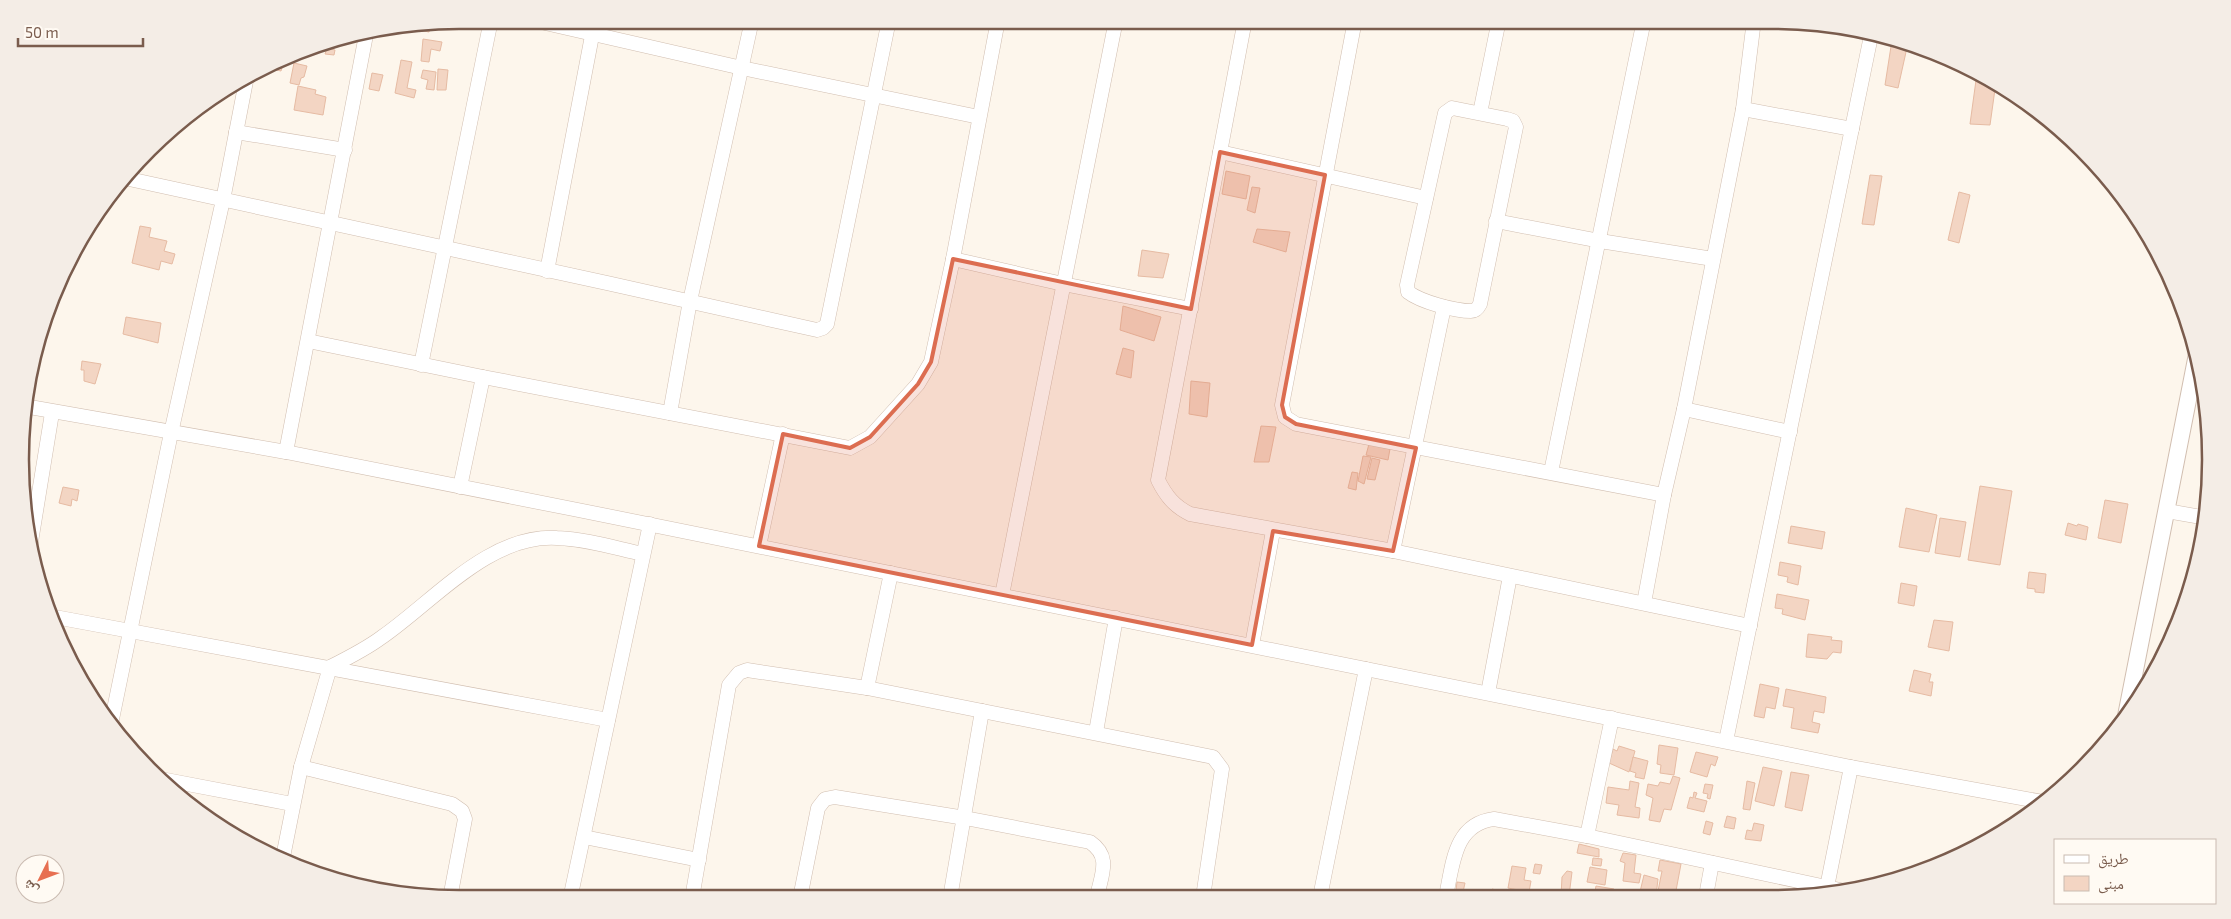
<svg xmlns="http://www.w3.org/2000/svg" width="2231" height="919" font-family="'Exo 2','Noto Naskh Arabic',sans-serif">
  <rect width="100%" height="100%" fill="#fdf6ec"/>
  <g fill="#f3d5c3" stroke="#e6bba3">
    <path d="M 431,25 L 429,32 L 419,30 L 420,27 Z"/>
    <path d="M 423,39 L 442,42 L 440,51 L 431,49 L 429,62 L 421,61 Z"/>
    <path d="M 1892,40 L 1908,43 L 1898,88 L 1885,85 Z"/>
    <path d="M 327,48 L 335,50 L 334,55 L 325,54 Z"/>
    <path d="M 285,58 L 281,71 L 268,68 L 269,66 Z"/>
    <path d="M 401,60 L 412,62 L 407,88 L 416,90 L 414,98 L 395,93 Z"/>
    <path d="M 294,63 L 307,66 L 304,77 L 301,78 L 299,85 L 290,83 Z"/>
    <path d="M 438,69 L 448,70 L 446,90 L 437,90 Z"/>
    <path d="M 423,70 L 436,72 L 434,90 L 426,89 L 428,80 L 421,78 Z"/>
    <path d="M 372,73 L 383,75 L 379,91 L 369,89 Z"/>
    <path d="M 1977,73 L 1996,82 L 1990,125 L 1970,124 Z"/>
    <path d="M 298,86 L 316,90 L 315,94 L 326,97 L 323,115 L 294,110 Z"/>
    <path d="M 2043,116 L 2060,128 L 2041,124 Z"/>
    <path d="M 1226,171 L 1250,176 L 1246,199 L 1222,194 Z"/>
    <path d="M 1870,175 L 1882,176 L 1874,225 L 1862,224 Z"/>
    <path d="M 1252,187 L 1260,188 L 1255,213 L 1247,210 Z"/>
    <path d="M 1959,192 L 1970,195 L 1959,243 L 1948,240 Z"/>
    <path d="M 140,226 L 151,228 L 149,237 L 167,241 L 164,251 L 175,254 L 172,264 L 161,261 L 159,270 L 132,263 Z"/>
    <path d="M 1257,229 L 1290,232 L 1286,252 L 1253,242 Z"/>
    <path d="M 1142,250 L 1169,254 L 1163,278 L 1138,276 Z"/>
    <path d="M 1123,306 L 1161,317 L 1154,341 L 1120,330 Z"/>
    <path d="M 126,317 L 161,323 L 158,343 L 123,334 Z"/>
    <path d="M 1123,348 L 1134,351 L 1131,378 L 1116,374 Z"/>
    <path d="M 82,361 L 101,364 L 95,384 L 84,381 L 84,370 L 81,370 Z"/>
    <path d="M 1191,381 L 1210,383 L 1207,417 L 1189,414 Z"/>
    <path d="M 1261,426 L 1276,427 L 1269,462 L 1254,462 Z"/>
    <path d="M 1369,444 L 1390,449 L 1388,460 L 1366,455 Z"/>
    <path d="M 1363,456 L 1371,457 L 1364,484 L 1358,481 Z"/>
    <path d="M 1372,458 L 1380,460 L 1375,480 L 1367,479 Z"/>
    <path d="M 1352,472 L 1358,473 L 1356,490 L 1348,488 Z"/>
    <path d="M 1980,486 L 2012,491 L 2000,565 L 1968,560 Z"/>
    <path d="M 63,487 L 79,490 L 77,501 L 72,499 L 71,506 L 59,503 Z"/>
    <path d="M 2105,500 L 2128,504 L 2121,543 L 2098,538 Z"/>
    <path d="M 1906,508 L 1937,515 L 1929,552 L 1899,547 Z"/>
    <path d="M 1940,518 L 1966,522 L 1960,557 L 1935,553 Z"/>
    <path d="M 2068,523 L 2077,526 L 2078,524 L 2088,527 L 2086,540 L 2065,535 Z"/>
    <path d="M 1791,526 L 1825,532 L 1822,549 L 1788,543 Z"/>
    <path d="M 1780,562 L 1801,566 L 1798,585 L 1787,582 L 1788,577 L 1778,575 Z"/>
    <path d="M 2029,572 L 2046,574 L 2044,593 L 2035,592 L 2035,589 L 2027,588 Z"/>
    <path d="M 1901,583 L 1917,586 L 1914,606 L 1898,603 Z"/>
    <path d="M 1777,594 L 1809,600 L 1805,620 L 1782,614 L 1783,609 L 1775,608 Z"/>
    <path d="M 1934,620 L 1953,622 L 1949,651 L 1928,647 Z"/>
    <path d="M 1808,634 L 1832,637 L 1831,640 L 1842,641 L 1841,653 L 1833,652 L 1827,659 L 1806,657 Z"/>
    <path d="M 1914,670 L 1931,674 L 1929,682 L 1933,682 L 1931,696 L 1909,691 Z"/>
    <path d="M 1760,684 L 1779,688 L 1775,709 L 1766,707 L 1764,718 L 1754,716 Z"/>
    <path d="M 1786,689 L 1826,697 L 1824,713 L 1814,711 L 1812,722 L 1820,724 L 1818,733 L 1791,728 L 1794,708 L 1783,706 Z"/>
    <path d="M 1659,745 L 1678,748 L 1674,775 L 1660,773 L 1661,765 L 1657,764 Z"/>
    <path d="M 1619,746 L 1635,751 L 1629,772 L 1609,763 L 1613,749 L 1617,751 Z"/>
    <path d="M 1696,752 L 1718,757 L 1715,766 L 1711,764 L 1707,777 L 1690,772 Z"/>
    <path d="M 1633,757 L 1648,761 L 1644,779 L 1635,777 L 1636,773 L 1630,771 Z"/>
    <path d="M 1763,767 L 1782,771 L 1774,806 L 1755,801 Z"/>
    <path d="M 1791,772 L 1809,775 L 1802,811 L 1785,807 Z"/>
    <path d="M 1673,776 L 1680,778 L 1671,810 L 1664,809 L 1660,822 L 1649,820 L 1653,798 L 1646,795 L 1648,784 L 1658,786 L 1660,782 L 1670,784 Z"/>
    <path d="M 1630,781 L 1639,783 L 1635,807 L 1640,808 L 1639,818 L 1617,815 L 1619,805 L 1606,803 L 1608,787 L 1629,790 Z"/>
    <path d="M 1747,781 L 1755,783 L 1750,810 L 1743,809 Z"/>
    <path d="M 1705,784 L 1713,785 L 1710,799 L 1707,798 L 1708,794 L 1703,793 Z"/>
    <path d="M 1694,792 L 1697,793 L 1695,798 L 1707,801 L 1704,812 L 1687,808 L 1690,797 L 1693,798 Z"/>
    <path d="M 1727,816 L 1736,818 L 1734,829 L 1724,827 Z"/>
    <path d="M 1706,821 L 1713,823 L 1710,835 L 1703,833 Z"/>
    <path d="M 1754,823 L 1764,825 L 1761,841 L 1745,839 L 1747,830 L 1752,831 Z"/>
    <path d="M 1579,844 L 1599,849 L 1599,857 L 1577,853 Z"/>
    <path d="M 1623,853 L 1636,855 L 1634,873 L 1641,874 L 1639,883 L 1623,881 L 1625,863 L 1620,861 Z"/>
    <path d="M 1593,858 L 1602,859 L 1601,866 L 1592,865 Z"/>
    <path d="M 1660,860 L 1681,864 L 1675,896 L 1657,896 L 1662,871 L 1658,871 Z"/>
    <path d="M 1535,864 L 1542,865 L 1540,874 L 1533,873 Z"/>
    <path d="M 1512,866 L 1526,868 L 1524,880 L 1531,881 L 1529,892 L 1508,888 Z"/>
    <path d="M 1590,867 L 1607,870 L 1605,885 L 1587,882 Z"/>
    <path d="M 1567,871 L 1572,872 L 1569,896 L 1561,896 L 1562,877 Z"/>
    <path d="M 1644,875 L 1658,879 L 1656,896 L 1639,896 Z"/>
    <path d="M 1457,882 L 1465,883 L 1463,892 L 1456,890 Z"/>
    <path d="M 1596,886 L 1614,889 L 1612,896 L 1594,896 Z"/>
    <path d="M 1492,889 L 1500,891 L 1500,896 L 1491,896 Z"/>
  </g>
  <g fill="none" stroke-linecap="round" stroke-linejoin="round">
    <g stroke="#d1beb0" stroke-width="15">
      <g id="minor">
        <path d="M 532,20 L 742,68 L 979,117"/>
        <path d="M 1245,20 L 1158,480 C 1166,496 1174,506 1190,514 L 1393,551 L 1750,626"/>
        <path d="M 1355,20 L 1282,405 L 1285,417 L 1296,424 L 1664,495"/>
        <path d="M 1452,108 L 1507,119 L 1513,121 L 1516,127 L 1480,304 C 1478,308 1476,311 1471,311 C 1455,311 1421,302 1408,292 L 1407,285 L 1445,113 Z"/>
        <path d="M 1743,109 L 1852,129"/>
        <path d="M 1480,113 L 1499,20"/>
        <path d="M 236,132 L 345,150"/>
        <path d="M 1220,152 L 1426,198"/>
        <path d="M 129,179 C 358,229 588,278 817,330 L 823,328 L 827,324 L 889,20"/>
        <path d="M 1496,221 L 1600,241 L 1713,259"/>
        <path d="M 953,259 L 1063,284 L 1191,309"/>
        <path d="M 547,271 L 595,20"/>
        <path d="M 308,341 L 483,377 L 850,448 L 870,437 L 918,384 L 931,362 L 953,259 L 998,20"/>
        <path d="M 421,365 L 491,20"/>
        <path d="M 24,406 L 286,452 L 573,509 L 1851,767 L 2043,802"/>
        <path d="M 1684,409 L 1790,432"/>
        <path d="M 670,413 L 690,301 L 752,20"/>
        <path d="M 286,452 L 366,35"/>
        <path d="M 1551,472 L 1644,20"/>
        <path d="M 460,487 L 483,377"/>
        <path d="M 2167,511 L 2207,518"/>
        <path d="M 759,546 L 783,434"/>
        <path d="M 30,548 L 52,413"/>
        <path d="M 1393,551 L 1444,307"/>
        <path d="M 1002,595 L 1116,20"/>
        <path d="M 1644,603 L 1664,495 L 1684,409 L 1743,109 L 1754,20"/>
        <path d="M 55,617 L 608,720"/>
        <path d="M 1252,645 L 1273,531"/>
        <path d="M 867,688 L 891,573"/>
        <path d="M 1488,693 L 1510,576"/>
        <path d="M 111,724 L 171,433 L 223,200 L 247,76"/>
        <path d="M 1096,732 L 1116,618"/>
        <path d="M 1726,741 L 1871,36"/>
        <path d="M 301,767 L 452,804 L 462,811 L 465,819 L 450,898"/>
        <path d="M 161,779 L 292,804"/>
        <path d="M 1587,836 L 1612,718"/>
        <path d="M 584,837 L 699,860"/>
        <path d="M 283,857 L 301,767 L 330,667 C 348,658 366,649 382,637 C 434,601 489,534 557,538 C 586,539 615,548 643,554"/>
        <path d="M 1827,887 L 1851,767"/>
        <path d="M 1446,896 C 1453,864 1454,824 1494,819 L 1587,836 L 1845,891"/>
        <path d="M 1706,896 L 1712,863"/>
        <path d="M 1320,897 L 1366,669"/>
        <path d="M 692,898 L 729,685 L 739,673 L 747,670 L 867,688 L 1213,757 L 1222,769 L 1203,897"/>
        <path d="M 800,898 L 818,808 L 825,799 L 835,797 L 965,818 L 1090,842 C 1112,857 1101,875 1097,897"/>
        <path d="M 950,898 L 982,711"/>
        <path d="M 570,899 L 650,524"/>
      </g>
    </g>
    <g stroke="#d1beb0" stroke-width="18">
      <path id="tertiary" d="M 2126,716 L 2197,354"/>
    </g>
    <use href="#minor" stroke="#fff" stroke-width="14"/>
    <use href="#tertiary" stroke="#fff" stroke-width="16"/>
  </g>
  <path fill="#dc6d51" fill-opacity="0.2" stroke="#dc6d51" stroke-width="4" stroke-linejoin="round" d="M 1220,152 L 1325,175 L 1282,405 L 1285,417 L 1296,424 L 1416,448 L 1393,551 L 1273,531 L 1252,645 L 759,546 L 783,434 L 850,448 L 870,437 L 918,384 L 931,362 L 953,259 L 1191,309 Z"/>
  <path d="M0 0H2231V919H0ZM459 29H1772A430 430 0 0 1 2202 459V460A430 430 0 0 1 1772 890H459A430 430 0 0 1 29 460V459A430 430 0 0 1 459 29Z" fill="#f4ede6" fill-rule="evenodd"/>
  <path fill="none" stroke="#7a5c4d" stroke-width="2.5" d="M459 29H1772A430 430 0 0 1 2202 459V460A430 430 0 0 1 1772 890H459A430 430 0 0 1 29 460V459A430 430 0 0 1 459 29Z"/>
  <rect x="2054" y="839" width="162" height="65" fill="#fffaf3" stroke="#cabbb1"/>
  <rect x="2064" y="855" width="25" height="8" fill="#ffffff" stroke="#cabbb1"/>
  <text x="2098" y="864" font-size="15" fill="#7a5c4d">طريق</text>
  <rect x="2064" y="876" width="25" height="15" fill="#f3d5c3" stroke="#cabbb1"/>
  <text x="2098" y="889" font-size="15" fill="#7a5c4d">مبنى</text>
  <g transform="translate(40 879) rotate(228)"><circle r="24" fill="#fffaf3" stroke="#cabbb1"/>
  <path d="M0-4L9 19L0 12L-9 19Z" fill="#e76f51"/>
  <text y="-8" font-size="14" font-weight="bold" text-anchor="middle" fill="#7a5c4d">ش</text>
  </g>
  <path d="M18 38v8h125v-8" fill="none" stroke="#7a5c4d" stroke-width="2.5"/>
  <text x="25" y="38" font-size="15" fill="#7a5c4d" stroke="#fffaf3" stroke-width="4" paint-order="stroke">50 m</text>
</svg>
